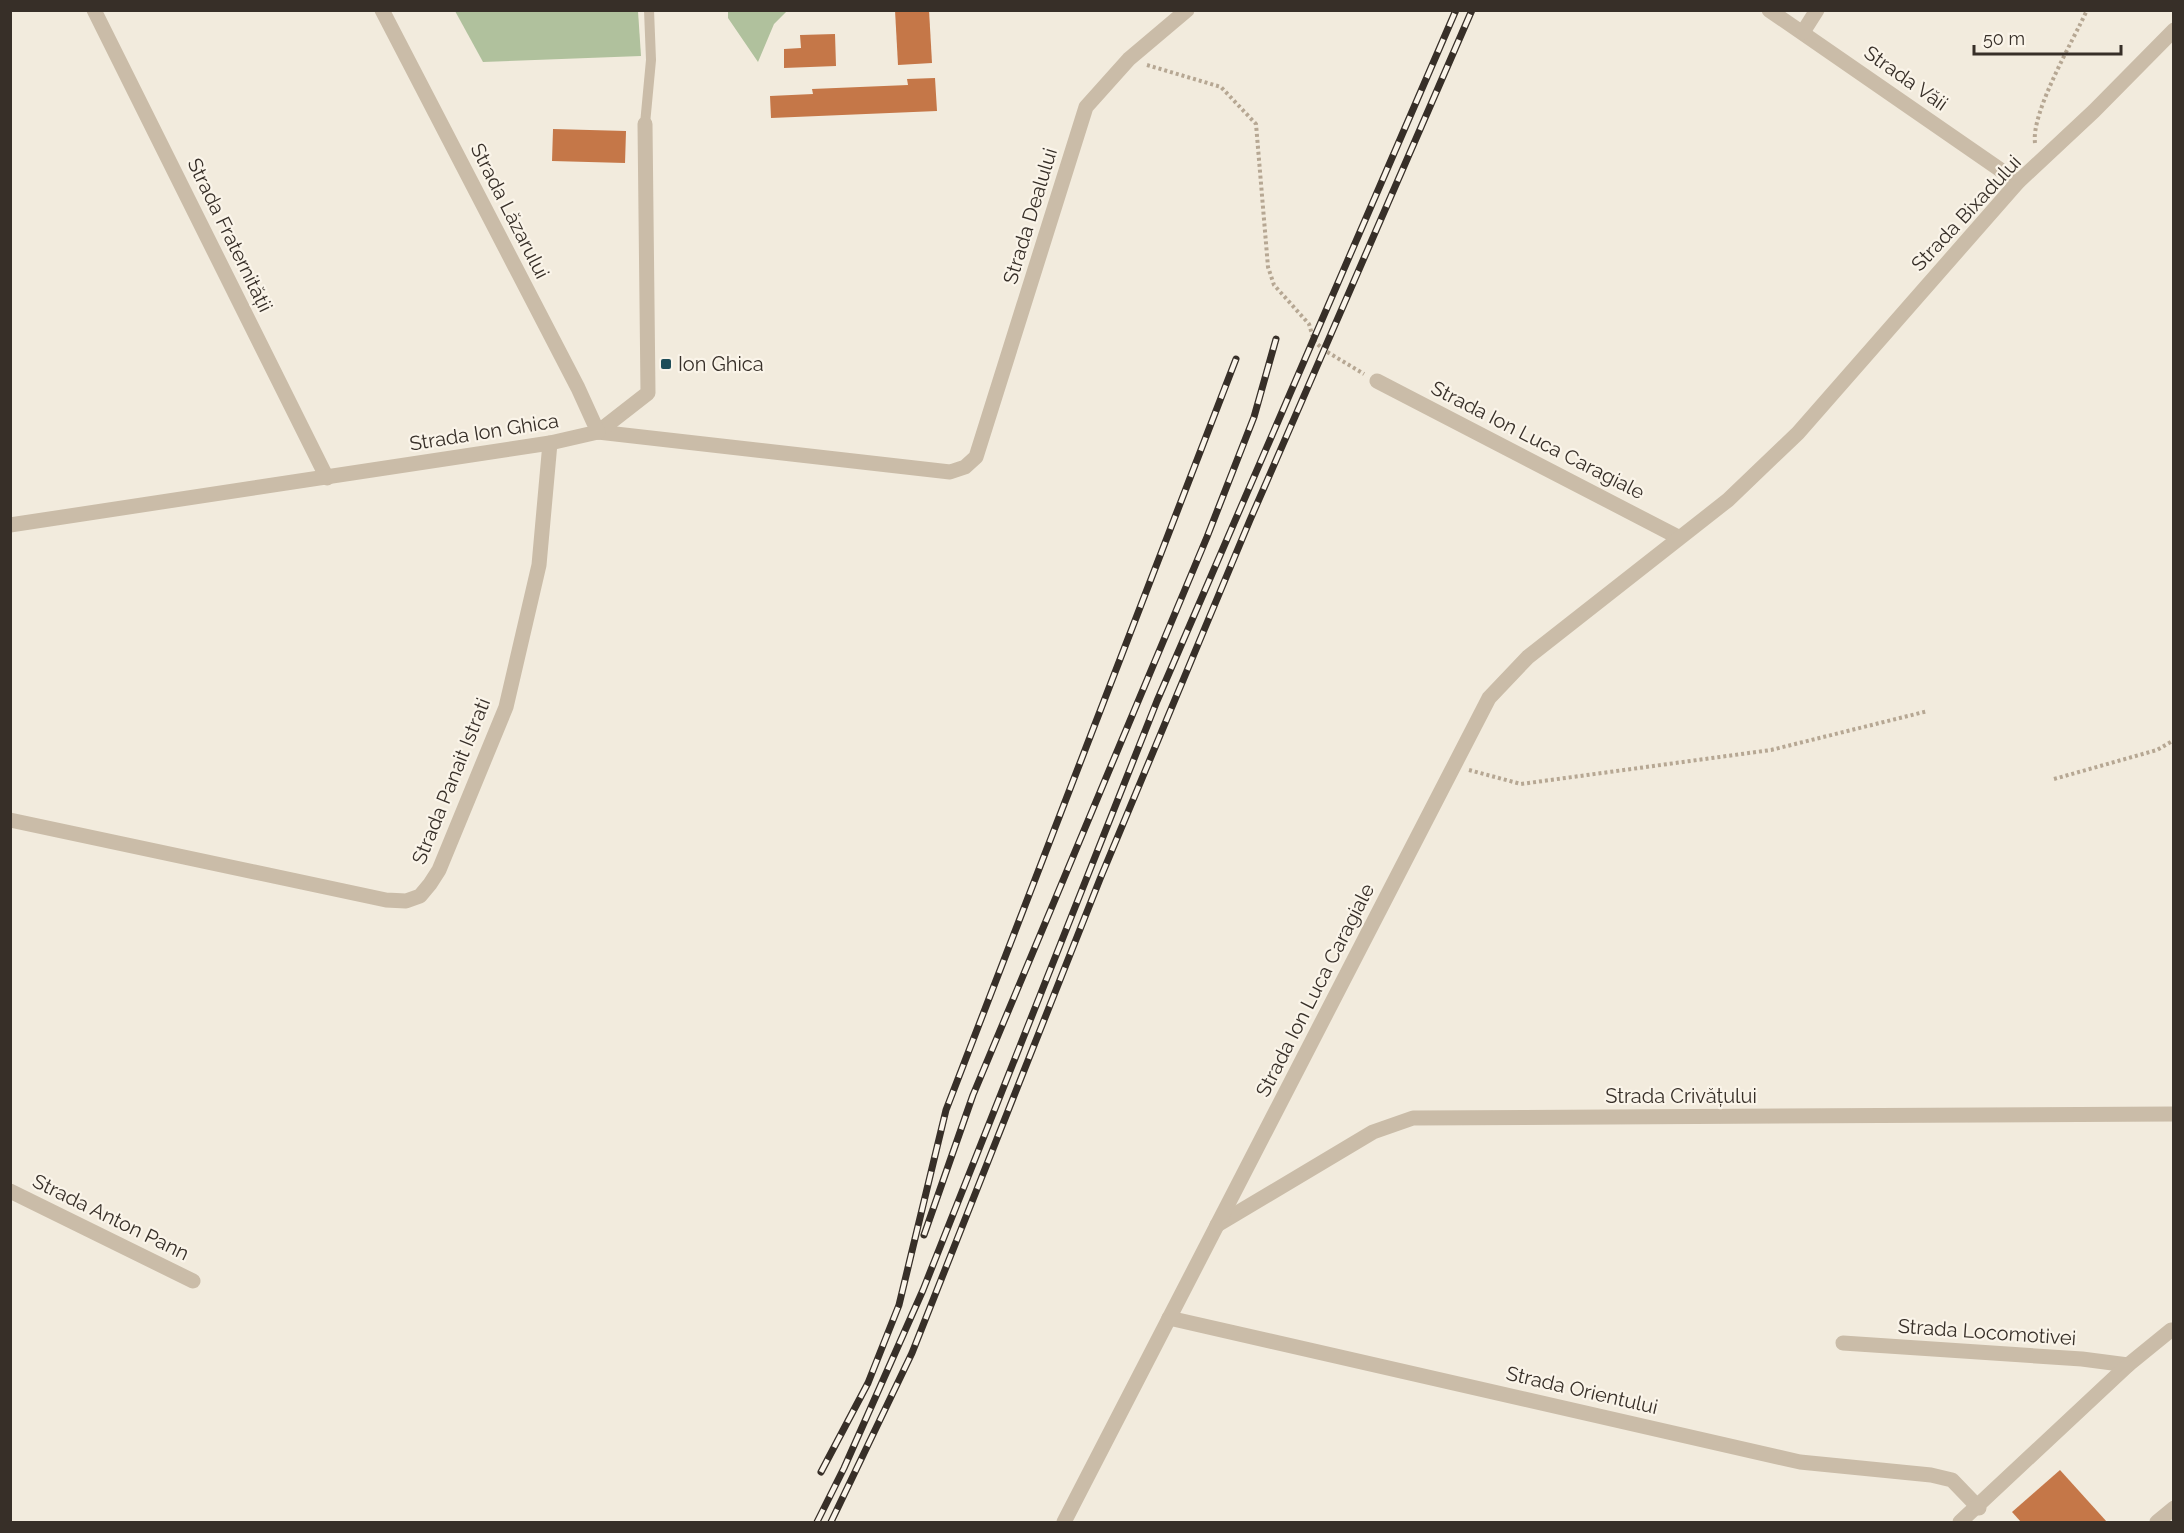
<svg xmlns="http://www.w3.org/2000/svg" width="2184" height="1533" font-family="Raleway,sans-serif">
  <rect width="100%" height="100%" fill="#f2ebdd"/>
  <g fill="#b0c19d">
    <path d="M 455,11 L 638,11 L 641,56 L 483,62 Z"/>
    <path d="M 728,11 L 787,11 L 774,24 L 758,62 L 728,18 Z"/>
  </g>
  <g fill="#c57748">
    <path d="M 895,10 L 929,10 L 932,63 L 898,65 Z"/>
    <path d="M 835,34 L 836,66 L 784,68 L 784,49 L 801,48 L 800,35 Z"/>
    <path d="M 935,78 L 937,111 L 771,118 L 770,96 L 813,94 L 812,89 L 908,85 L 907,79 Z"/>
    <path d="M 553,129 L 626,131 L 625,163 L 552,161 Z"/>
    <path d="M 2060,1470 L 2107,1522 L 2021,1522 L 2012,1512 Z"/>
  </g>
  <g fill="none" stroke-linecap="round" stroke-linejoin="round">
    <g stroke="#b6a793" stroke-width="4" stroke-dasharray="3 3" stroke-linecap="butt">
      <path d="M 1147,65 L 1221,87 L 1256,124 L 1268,267 L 1274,285 L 1309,324 L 1314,341 L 1324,350 L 1364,374"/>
      <path d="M 2035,143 C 2031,112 2073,41 2087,10"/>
      <path d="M 1469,770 L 1521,784 L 1771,750 L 1928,711"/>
      <path d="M 2054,779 L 2157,750 L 2174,740"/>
    </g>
    <path stroke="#cabca8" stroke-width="10" d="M 645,124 L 651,60 L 649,10"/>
    <g stroke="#cabca8" stroke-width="15">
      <path d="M 94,10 L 327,478"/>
      <path d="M 1769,10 L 2018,182"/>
      <path d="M 1803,32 L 1817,10"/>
      <path d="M 1377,381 L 1678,537"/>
      <path d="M 598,432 L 950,472 L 965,467 L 976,457 L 1086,107 L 1129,59 L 1187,10"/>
      <path d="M 598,432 L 648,393 L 645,124"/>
      <path d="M 10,820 L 386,900 L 406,901 L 420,896 L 430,884 L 439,870 L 506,707 L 539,565 L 550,443"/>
      <path d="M 10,1191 L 193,1281"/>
      <path d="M 1217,1225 L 1373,1132 L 1413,1118 L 2174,1114"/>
      <path d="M 1169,1318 L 1800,1462 L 1931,1475 L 1952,1480 L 1979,1508"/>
      <path d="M 1843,1343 L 2082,1359 L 2128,1365"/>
      <path d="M 1064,1522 L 1489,698 L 1528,657 L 1728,500 L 1798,433 L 2018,182 L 2094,111 L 2174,30"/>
      <path d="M 1960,1522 L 2128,1365 L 2171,1330"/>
      <path d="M 2157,1522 L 2174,1508"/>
    </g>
    <path stroke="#cabca8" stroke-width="15" d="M 10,525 L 550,443 L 598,432 L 578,388 L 382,10"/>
    <g stroke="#372f28" stroke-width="7">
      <g id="rail">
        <path d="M 924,1235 L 973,1095 L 1207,537 L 1254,417 L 1276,339"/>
        <path d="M 821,1472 L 868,1383 L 899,1305 L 946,1110 L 1236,359"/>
        <path d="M 817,1522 L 844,1468 L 923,1290 L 1157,701 L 1456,10"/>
        <path d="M 831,1522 L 912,1353 L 1100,879 L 1250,520 L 1472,10"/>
      </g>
    </g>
    <use href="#rail" stroke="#faf4e9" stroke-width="4.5" stroke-dasharray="14" stroke-linecap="butt"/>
  </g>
  <rect fill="#1e4d58" stroke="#faf4e9" stroke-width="2" x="660" y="358" width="12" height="12" rx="3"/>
  <g text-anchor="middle" stroke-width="4.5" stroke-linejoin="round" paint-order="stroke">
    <g font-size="20" fill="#372f28" stroke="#faf4e9">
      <text transform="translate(1906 78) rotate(35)" y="7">Strada Văii</text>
      <text transform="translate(510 211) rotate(63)" y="7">Strada Lăzarului</text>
      <text transform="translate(1966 213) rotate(-47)" y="7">Strada Bixadului</text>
      <text transform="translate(1030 216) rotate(-73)" y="7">Strada Dealului</text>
      <text transform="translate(230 235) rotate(64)" y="7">Strada Fraternității</text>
      <text transform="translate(484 432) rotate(-9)" y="7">Strada Ion Ghica</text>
      <text transform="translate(1538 440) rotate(27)" y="7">Strada Ion Luca Caragiale</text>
      <text transform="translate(451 781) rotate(-68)" y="7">Strada Panait Istrati</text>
      <text transform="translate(1315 990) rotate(-63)" y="7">Strada Ion Luca Caragiale</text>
      <text x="1681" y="1103">Strada Crivățului</text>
      <text transform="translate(111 1217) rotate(26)" y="7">Strada Anton Pann</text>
      <text transform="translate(1987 1332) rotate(4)" y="7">Strada Locomotivei</text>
      <text transform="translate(1582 1390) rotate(13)" y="7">Strada Orientului</text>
    </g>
    <g font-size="20" fill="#372f28" stroke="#faf4e9" text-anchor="start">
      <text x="678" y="371">Ion Ghica</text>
    </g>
  </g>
  <rect width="2184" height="1533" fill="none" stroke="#372f28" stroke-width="24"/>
  <path d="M1974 45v9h147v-9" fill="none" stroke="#372f28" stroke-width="3"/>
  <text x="1983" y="45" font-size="18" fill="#372f28" stroke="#faf4e9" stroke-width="4.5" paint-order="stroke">50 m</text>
</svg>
